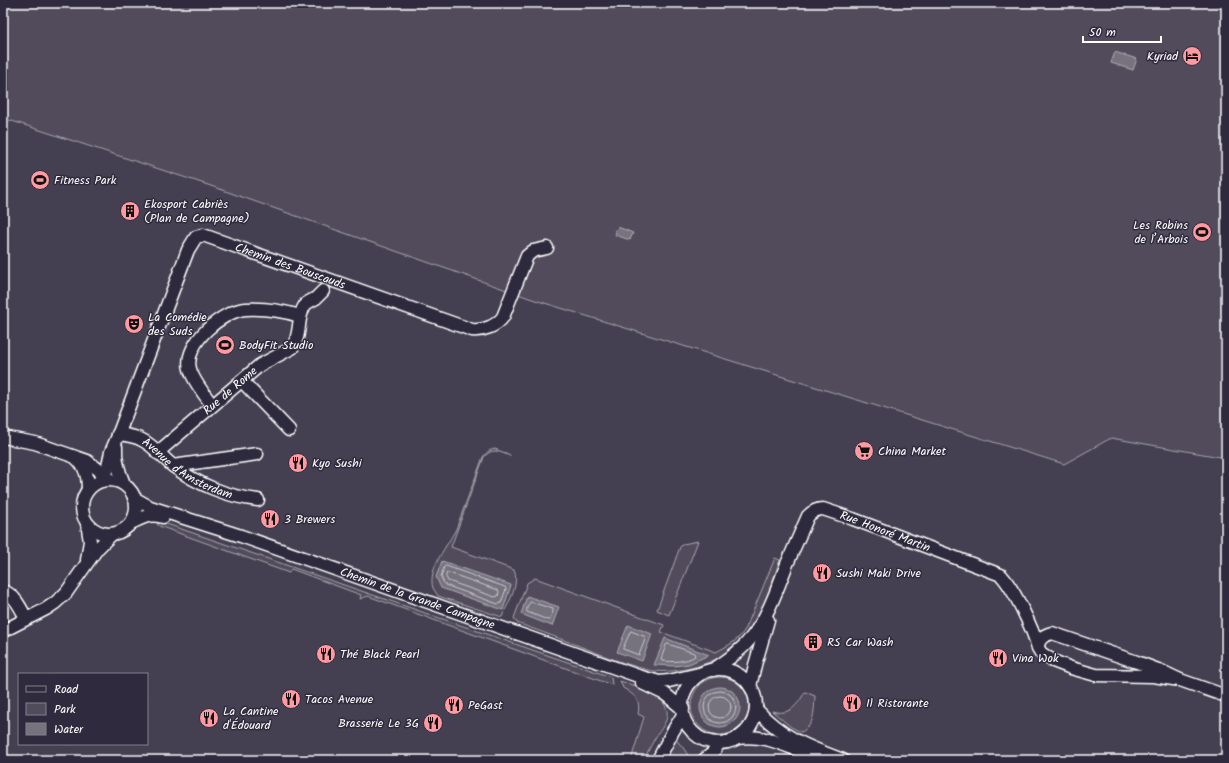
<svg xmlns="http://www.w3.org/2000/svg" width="1229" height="763" font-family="Kalam,sans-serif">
  <rect width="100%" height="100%" fill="#373345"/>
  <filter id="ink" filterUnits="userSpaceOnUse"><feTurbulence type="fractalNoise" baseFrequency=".025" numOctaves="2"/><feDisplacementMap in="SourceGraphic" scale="8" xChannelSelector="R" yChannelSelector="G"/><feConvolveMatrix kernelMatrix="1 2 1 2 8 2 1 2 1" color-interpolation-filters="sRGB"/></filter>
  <g filter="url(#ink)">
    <path fill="#444051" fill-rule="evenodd" d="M 3,118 L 208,185 L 535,300 L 1064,464 L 1111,438 L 1226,458 L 1226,760 L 3,760 ZM 19,674 L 147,674 L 147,744 L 19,744 Z"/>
    <g fill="#514c5c" stroke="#a8a6ae">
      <path d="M 3,3 L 1226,3 L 1226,458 L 1111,438 L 1064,464 L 535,300 L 208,185 L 3,118 Z"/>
      <path d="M 495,449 L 510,455 L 510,456 C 499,452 493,447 484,457 L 451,547 L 514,570 C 520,585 508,603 502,617 L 438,596 C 437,594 434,590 433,588 C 427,569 448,545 456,529 L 483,457 C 487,452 489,450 495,449 Z"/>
      <path d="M 161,522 L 611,677 L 612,685 L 368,596 L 360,599 L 361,595 L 291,569 L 289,573 L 159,526 L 157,524 Z"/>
      <path d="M 698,541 L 669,615 L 657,610 L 680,547 L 683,544 Z"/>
      <path d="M 775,558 L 780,560 C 770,587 762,617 744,639 C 726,661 682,674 655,671 C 649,671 643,668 637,667 C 624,663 612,659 600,654 C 572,643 545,633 517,623 L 514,618 L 527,583 L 535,578 L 664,625 L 661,632 L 716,652 C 729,645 738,641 746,628 Z"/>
      <circle cx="720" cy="706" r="29"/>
      <path d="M 620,681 C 635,686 670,695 667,716 C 666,724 658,733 654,740 C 650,747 647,753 644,760 L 631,760 L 644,717 L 638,714 C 641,699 634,695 623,688 Z"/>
      <path d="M 805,692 L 815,696 C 814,710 815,726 801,732 L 791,727 L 772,711 C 789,716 797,706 805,692 Z"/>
      <path d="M 674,737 L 684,749 L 691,760 L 662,760 Z"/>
    </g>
    <g fill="#76737f" stroke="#adabb2">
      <path d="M 1115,52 L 1137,59 L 1133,70 L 1111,63 Z"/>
      <path d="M 618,227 L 633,233 L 630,240 L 615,235 L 616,233 L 614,231 Z"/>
      <path d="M 442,561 L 511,585 L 503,610 L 441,588 L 436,577 Z"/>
      <path d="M 527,596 L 559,607 L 552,626 L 521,614 Z"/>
      <path d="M 628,625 L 652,634 L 642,661 L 617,652 Z"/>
      <path d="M 665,638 L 709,655 L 689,664 L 675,666 L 654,665 Z"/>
      <circle cx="720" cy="707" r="20"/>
    </g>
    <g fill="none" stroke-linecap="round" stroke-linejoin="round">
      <g stroke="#c8c7cc" stroke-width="1">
        <path d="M 446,566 L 505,587 L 506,589 L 501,603 L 498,604 L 445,585 L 441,577 L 444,567 Z"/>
        <path d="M 447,573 L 449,573 L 498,590 L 499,592 L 498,596 L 495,597 L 448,581 L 446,577 Z"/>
        <path d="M 531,602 L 553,609 L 553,611 L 550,620 L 548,620 L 527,612 C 526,609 528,603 531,602 Z"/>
        <path d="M 631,631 L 646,637 L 639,655 L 623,649 Z"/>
        <path d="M 668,644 L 694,653 L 695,656 C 686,662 673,662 662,661 L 661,659 L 666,645 Z"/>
        <circle cx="720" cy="707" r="16"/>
        <circle cx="720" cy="707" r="11"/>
      </g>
      <g stroke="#fff" stroke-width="15">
        <g id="minor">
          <path d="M 242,381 L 289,430"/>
          <path d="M 212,405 C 205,395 193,381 190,369 C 183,344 223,310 246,309 C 264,308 283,311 300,316"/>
          <path id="s1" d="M 118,434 C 126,435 135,436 142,440 C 153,445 163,458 173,466 C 197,484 228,497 258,500"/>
          <path d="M 3,437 L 35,443 L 87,461 L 99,470 L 105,480"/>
          <path d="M 116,447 C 115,460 119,472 124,484"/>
          <path id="s2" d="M 157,453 L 260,365 L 292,348 C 302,335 296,318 305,305 C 307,302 313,300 316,298 C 318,296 321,293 323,291"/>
          <path d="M 76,458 C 86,467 88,477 88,490"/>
          <path d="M 173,466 L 257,454"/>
          <path id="s3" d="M 105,480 L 111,452 L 117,438 L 188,250 L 196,237 L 203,235 L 472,330 C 484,331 496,326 503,317 L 527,256 L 533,251 L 547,248"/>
          <circle cx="109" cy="507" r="27"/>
          <path id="s4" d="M 134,498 L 150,507 L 241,536 L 638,676 L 659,682 L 669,681 L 703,673"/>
          <path d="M 131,523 C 144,517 149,513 163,517"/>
          <path d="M 87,560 L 90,541 L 87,523"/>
          <path d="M 3,591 C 15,595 20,607 26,618"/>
          <path d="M 3,631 L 46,609 L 55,603 L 66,593 L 97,549 L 112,534"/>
          <path d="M 1038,645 C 1040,637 1045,635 1052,633 L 1137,662 L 1161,671 L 1180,680 L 1226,696"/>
          <circle cx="719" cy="706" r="37"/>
          <path id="s5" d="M 713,670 C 727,660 741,651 751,638 C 767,619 778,587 787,564 C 794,548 801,532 808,516 C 813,511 817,509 823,509 L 853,519 L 1001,575 C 1014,589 1033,629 1038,648 L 1041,653 L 1053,661 L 1071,668 L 1096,675 L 1153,676 L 1180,680"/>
          <path d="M 642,683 L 665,694 L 683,709"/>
          <path d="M 750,686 L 755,665 L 768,620"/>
          <path d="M 756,709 C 782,738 808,747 843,760"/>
          <path d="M 737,738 C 765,734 783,745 808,754"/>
          <path d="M 658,760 L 673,731 L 683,715"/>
          <path d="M 704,760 L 713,753 L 719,743"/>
        </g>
      </g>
      <use href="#minor" stroke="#2f2a3d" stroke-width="12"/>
    </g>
  </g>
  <defs>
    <g id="hotel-disc" transform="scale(1)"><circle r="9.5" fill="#ff9aa2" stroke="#2f2a3d"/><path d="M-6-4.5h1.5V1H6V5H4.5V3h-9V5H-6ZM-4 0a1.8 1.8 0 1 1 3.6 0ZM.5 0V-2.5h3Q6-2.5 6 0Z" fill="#111"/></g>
    <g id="stadium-disc" transform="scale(1)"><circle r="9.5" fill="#ff9aa2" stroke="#2f2a3d"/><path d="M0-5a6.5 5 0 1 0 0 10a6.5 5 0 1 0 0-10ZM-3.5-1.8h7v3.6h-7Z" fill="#111"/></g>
    <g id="building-disc" transform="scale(1)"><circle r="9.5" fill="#ff9aa2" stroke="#2f2a3d"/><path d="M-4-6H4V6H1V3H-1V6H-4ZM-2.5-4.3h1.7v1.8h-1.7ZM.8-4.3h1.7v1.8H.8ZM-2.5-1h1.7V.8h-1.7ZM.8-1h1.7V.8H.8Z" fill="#111"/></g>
    <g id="theatre-disc" transform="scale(1)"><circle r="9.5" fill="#ff9aa2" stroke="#2f2a3d"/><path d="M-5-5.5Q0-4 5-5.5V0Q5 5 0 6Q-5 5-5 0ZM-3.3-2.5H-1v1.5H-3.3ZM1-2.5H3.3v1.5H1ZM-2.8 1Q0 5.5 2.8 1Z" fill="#111"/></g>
    <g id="supermarket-disc" transform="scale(1)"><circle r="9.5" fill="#ff9aa2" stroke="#2f2a3d"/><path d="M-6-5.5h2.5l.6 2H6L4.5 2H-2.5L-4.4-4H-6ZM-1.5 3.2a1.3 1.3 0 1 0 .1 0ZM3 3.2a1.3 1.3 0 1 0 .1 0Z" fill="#111"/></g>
    <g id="restaurant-disc" transform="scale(1)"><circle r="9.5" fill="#ff9aa2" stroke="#2f2a3d"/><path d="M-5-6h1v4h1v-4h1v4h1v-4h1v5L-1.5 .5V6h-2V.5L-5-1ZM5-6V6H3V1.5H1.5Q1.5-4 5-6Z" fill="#111"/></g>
  </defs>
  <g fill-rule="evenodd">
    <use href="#hotel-disc" x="1192" y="56"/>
    <use href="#stadium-disc" x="40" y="180"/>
    <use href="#building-disc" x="130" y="211"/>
    <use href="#stadium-disc" x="1202" y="232"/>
    <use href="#theatre-disc" x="134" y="324"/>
    <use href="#stadium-disc" x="225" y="345"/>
    <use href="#supermarket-disc" x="864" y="451"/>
    <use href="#restaurant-disc" x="298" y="463"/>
    <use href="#restaurant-disc" x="270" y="519"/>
    <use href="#restaurant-disc" x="822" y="573"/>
    <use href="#building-disc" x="813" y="642"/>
    <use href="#restaurant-disc" x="326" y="654"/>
    <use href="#restaurant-disc" x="998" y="658"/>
    <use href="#restaurant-disc" x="291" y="699"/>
    <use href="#restaurant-disc" x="852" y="703"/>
    <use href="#restaurant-disc" x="454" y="705"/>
    <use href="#restaurant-disc" x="209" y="718"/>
    <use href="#restaurant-disc" x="433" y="723"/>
  </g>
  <g text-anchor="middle" stroke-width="3" stroke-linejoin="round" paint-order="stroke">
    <g font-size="12" fill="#fff" stroke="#2f2a3d" text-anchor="start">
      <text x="1178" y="60" text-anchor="end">Kyriad</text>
      <text x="54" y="184">Fitness Park</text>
      <text x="144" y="208">Ekosport Cabriès<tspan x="144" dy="14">(Plan de Campagne)</tspan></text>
      <text x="1188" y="229" text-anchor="end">Les Robins<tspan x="1188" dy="14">de l’Arbois</tspan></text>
      <text x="148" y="321">La Comédie<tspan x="148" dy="14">des Suds</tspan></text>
      <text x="239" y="349">BodyFit Studio</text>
      <text x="878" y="455">China Market</text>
      <text x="312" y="467">Kyo Sushi</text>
      <text x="284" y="523">3 Brewers</text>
      <text x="836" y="577">Sushi Maki Drive</text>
      <text x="827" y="646">RS Car Wash</text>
      <text x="340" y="658">Thé Black Pearl</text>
      <text x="1012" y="662">Vina Wok</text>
      <text x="305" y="703">Tacos Avenue</text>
      <text x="866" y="707">Il Ristorante</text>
      <text x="468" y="709">PeGast</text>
      <text x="223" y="715">La Cantine<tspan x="223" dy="14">d'Édouard</tspan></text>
      <text x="419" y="727" text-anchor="end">Brasserie Le 3G</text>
    </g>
    <g font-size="12" fill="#fff" stroke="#2f2a3d">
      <text dy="4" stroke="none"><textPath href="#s3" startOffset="360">Chemin des Bouscauds</textPath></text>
      <text dy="4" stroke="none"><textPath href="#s2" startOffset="96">Rue de Rome</textPath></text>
      <text dy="4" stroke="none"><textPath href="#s1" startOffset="79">Avenue d'Amsterdam</textPath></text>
      <text dy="4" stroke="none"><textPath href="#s5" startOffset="268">Rue Honoré Martin</textPath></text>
      <text dy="4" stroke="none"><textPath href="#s4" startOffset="301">Chemin de la Grande Campagne</textPath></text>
    </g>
  </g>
  <rect width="1229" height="763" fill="none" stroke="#2f2a3d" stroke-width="16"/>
  <rect x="8" y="8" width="1213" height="747" fill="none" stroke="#fff" stroke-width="1.5" filter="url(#ink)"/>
  <rect x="18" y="673" width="130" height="72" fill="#2f2a3d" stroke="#827f8b"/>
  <rect x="26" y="686" width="20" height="6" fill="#2f2a3d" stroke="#827f8b"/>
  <text x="54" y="693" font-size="12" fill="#ffffff">Road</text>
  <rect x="26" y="703" width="20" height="12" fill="#514c5c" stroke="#827f8b"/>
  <text x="54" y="713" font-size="12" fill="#ffffff">Park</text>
  <rect x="26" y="723" width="20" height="12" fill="#76737f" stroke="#827f8b"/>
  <text x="54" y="733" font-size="12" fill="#ffffff">Water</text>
  <path d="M1083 36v6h78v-6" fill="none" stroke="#ffffff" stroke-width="2"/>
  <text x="1089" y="36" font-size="12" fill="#ffffff" stroke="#2f2a3d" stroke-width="3" paint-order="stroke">50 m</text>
</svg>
